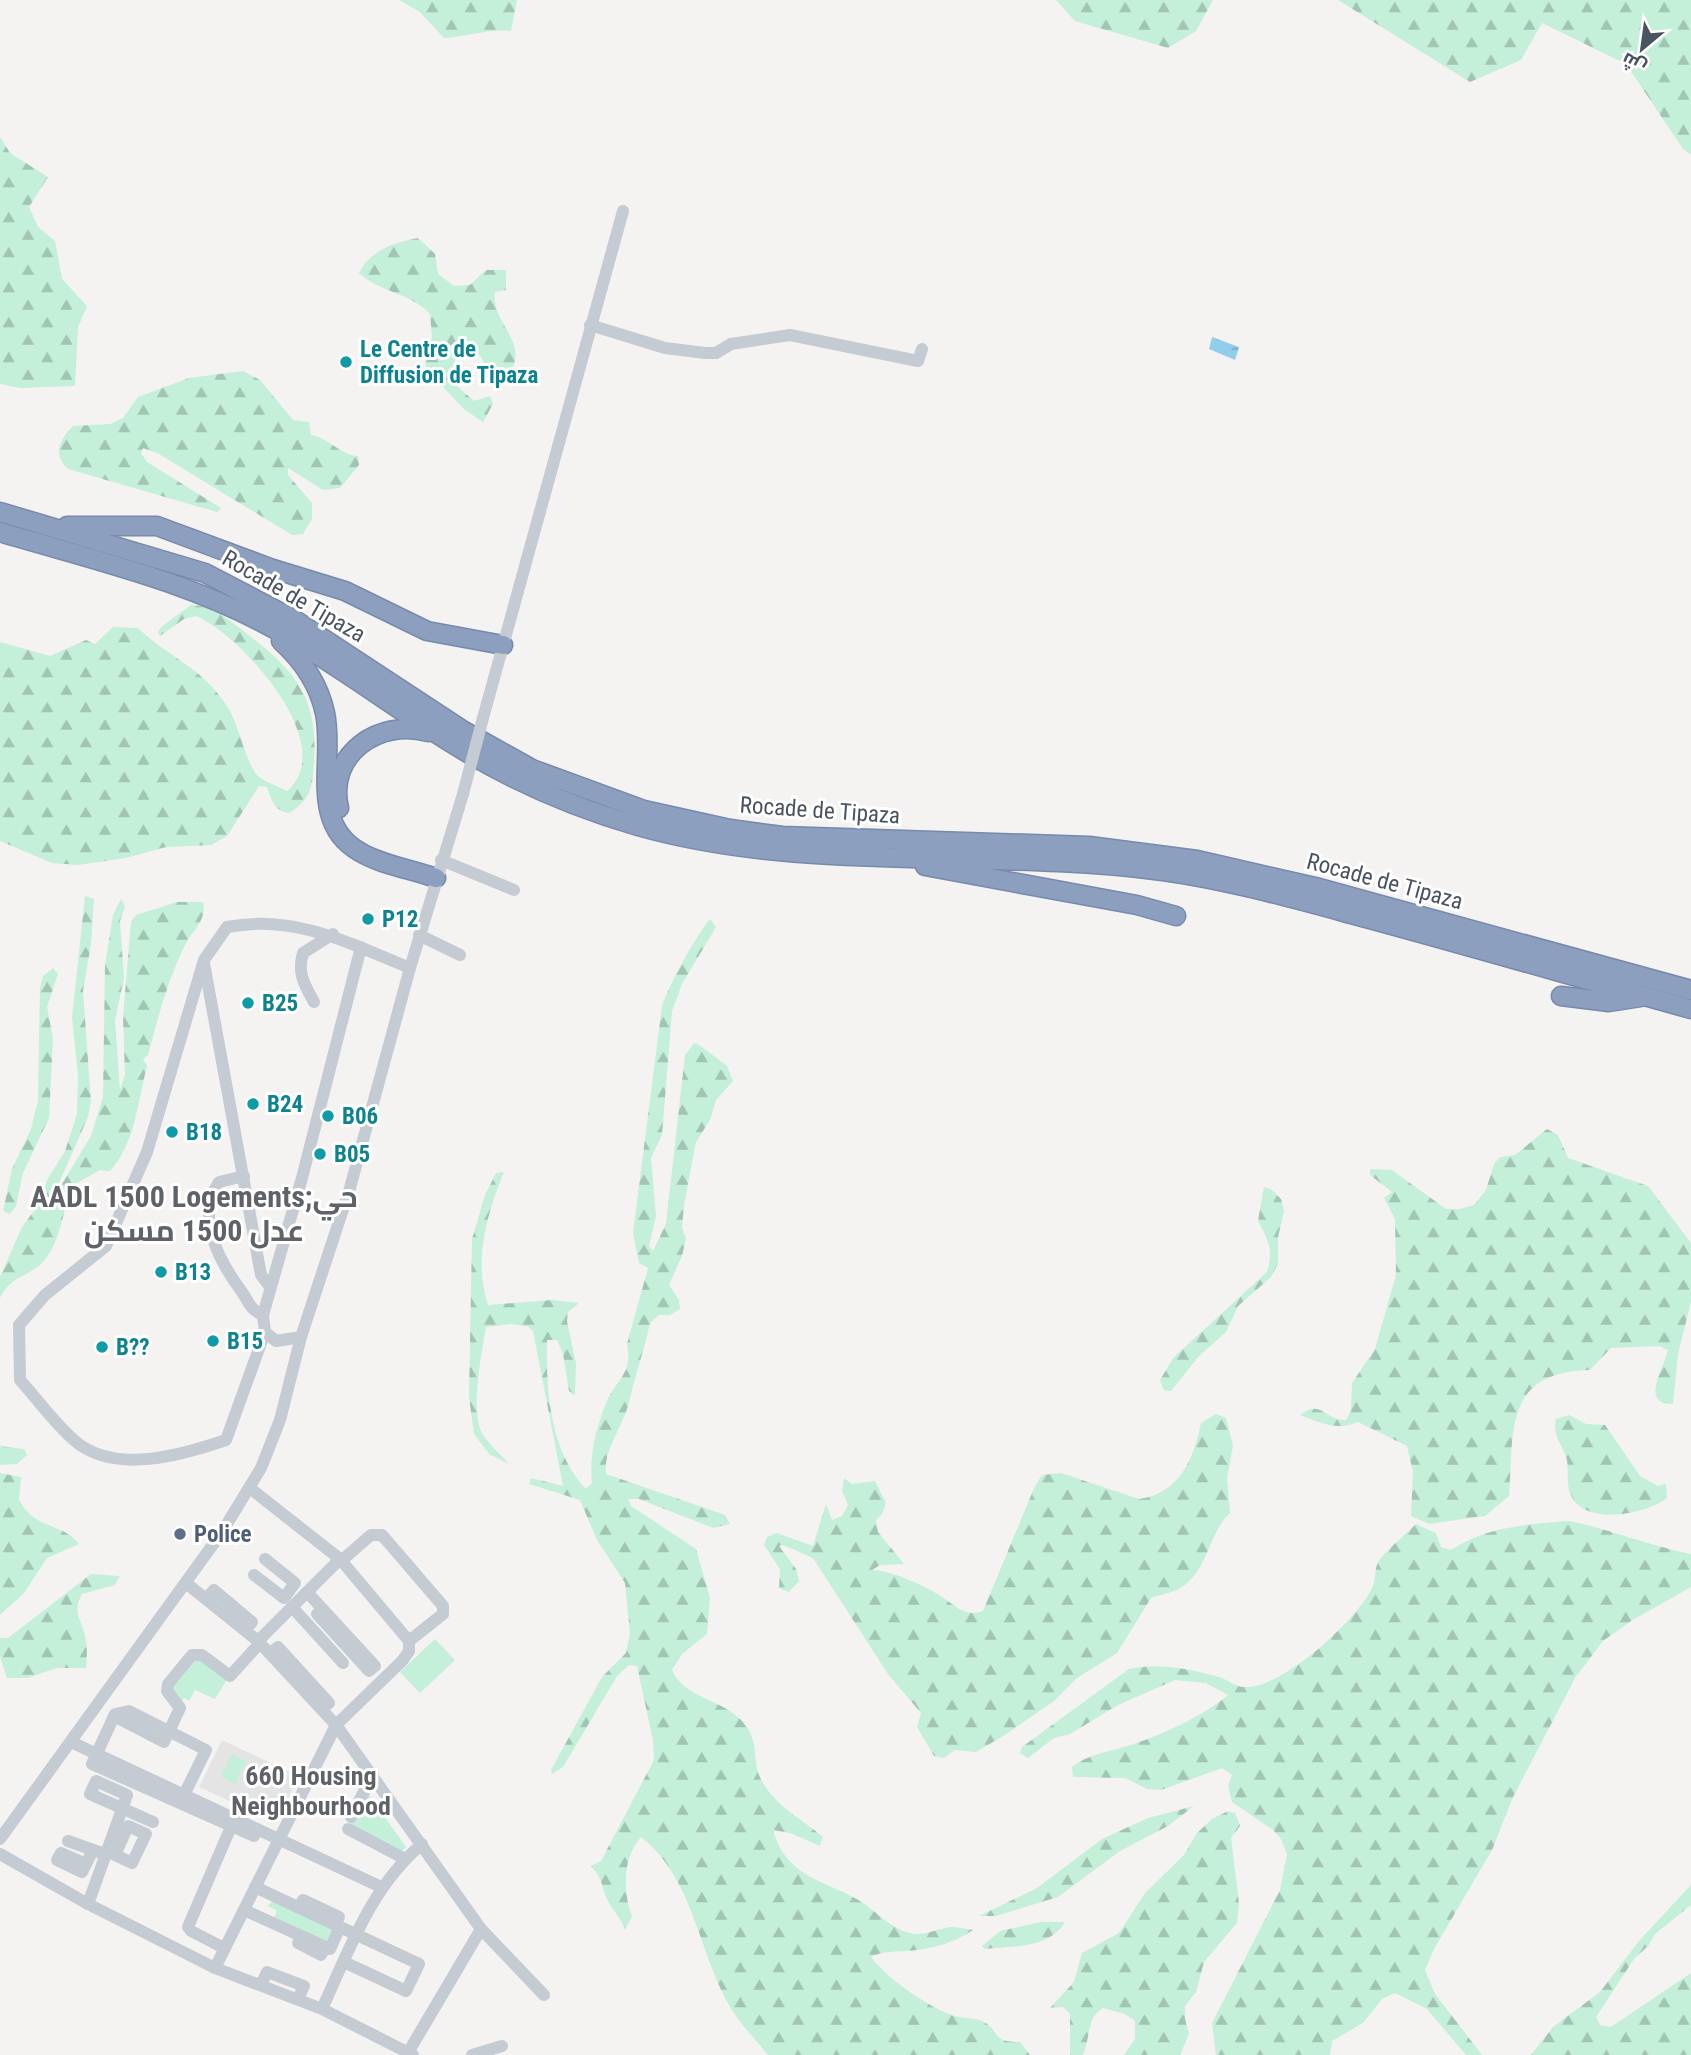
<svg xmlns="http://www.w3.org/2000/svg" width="1691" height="2055" font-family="'Roboto Condensed',Cairo,sans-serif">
  <defs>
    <pattern id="forest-firs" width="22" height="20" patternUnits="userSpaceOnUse" patternTransform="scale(1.75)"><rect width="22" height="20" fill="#c4efd9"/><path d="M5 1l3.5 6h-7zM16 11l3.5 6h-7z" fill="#a1c4b3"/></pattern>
    <pattern id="water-ripples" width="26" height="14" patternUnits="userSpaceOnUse" patternTransform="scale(1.75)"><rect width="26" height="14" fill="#92ceeb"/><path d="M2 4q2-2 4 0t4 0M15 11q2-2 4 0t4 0" fill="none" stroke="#79aac2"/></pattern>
  </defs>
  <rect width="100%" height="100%" fill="#f4f3f2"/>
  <path fill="#e5e4e5" d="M 222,1740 L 299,1776 L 277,1823 L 199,1787 Z"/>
  <g fill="url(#forest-firs)">
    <path d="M 399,0 L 517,0 L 511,31 C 494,28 463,37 444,38 L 420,12 Z"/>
    <path d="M 1056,0 L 1213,0 L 1196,31 L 1168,48 L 1075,21 Z"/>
    <path d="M 1338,0 L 1691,0 L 1691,155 L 1683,149 L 1626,64 L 1542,23 L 1521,60 L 1470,82 Z"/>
    <path d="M 0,137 L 10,153 L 48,177 L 29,207 L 38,227 L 55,241 L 62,279 L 87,306 L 78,327 L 75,386 L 20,388 L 0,384 Z"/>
    <path d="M 418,238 L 435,254 L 438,274 L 454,286 L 470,285 L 486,270 L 506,270 L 506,290 L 495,292 C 490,327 536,341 504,383 C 486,382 488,363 477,352 L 456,357 L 449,379 L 474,401 L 490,396 L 493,404 L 483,422 L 465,410 L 426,369 L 425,358 L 432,337 L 430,314 C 411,293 379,292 359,273 C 369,251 395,242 418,238 Z"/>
    <path d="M 243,371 L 260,380 L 293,420 L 309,422 L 311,435 C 329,438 340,455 358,456 L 359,465 L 340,488 L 323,490 L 288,468 L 288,475 L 312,503 L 312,519 L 303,534 L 292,535 L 159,454 L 143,448 L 141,453 L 147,462 L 221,508 L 217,512 L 68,469 C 52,455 60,439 73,426 L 110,424 L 123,418 L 138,397 L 189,378 Z"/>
    <path d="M 191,605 C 213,606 225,617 242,630 C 293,669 319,695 314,763 C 312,788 312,797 290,813 C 274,811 272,801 267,787 L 259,786 L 227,836 L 211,845 L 166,847 L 126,858 L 78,865 L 52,863 L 0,841 L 0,642 L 50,656 L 86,640 L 95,644 L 113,627 L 138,628 C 168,657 202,667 227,706 C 239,724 245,762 258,776 C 265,782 279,787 287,791 C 341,745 240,634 196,616 L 184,619 L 160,636 L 158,632 L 161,627 Z"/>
    <path d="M 85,896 L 94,899 L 91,944 L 83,991 L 91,1101 L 88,1117 L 59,1183 L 59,1189 L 91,1136 L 103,1097 L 105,965 L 113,915 L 121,899 L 125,906 L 120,921 L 124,978 L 115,1020 L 120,1090 L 125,1075 L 123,1017 L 131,922 L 136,915 L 177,902 L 203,902 C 207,919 195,928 187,941 C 169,976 158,1017 148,1055 L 143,1059 L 147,1066 C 138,1100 135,1144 110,1171 L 100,1170 L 70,1187 C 64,1211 59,1247 41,1264 C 25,1278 11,1276 0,1298 L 0,1277 L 22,1227 L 40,1203 L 47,1180 L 65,1151 L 77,1114 L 78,1075 L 72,1018 Z"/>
    <path d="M 710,919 L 716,927 L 682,984 L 672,1011 L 662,1135 L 651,1158 L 656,1216 L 649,1246 L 653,1251 L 666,1224 L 685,1055 L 694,1043 L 698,1044 L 727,1066 L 733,1081 L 716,1100 L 710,1120 L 696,1142 L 684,1205 L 682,1228 L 686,1238 L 682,1256 L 669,1285 L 679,1300 L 680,1309 L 670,1315 L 659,1315 L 650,1323 C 644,1350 635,1376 629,1402 C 623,1427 603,1450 606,1474 L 725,1515 L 730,1524 L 713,1528 L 639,1499 L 628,1499 L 631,1506 L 696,1549 L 710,1598 L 707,1634 L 682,1654 L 672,1670 C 683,1697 720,1699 740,1719 C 763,1742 749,1760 763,1783 C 778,1808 802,1819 823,1837 L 820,1846 L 790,1833 L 773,1830 C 787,1879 826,1880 860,1901 C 877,1912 890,1928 910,1933 C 925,1937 937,1928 952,1927 C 958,1927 966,1929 973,1930 C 952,1944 929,1950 904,1951 C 891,1952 883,1951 871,1957 C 885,1977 927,2006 951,2015 C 961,2019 975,2017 984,2022 C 1001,2032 991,2042 1020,2042 L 1030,2055 L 768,2055 C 757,2041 743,2027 734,2013 C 698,1957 696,1880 641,1837 C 622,1858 623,1892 632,1917 L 625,1929 C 621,1918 613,1911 608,1901 C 600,1885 605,1882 591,1866 L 601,1861 L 654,1760 L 653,1740 L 637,1666 L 629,1665 L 617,1676 L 563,1767 L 552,1774 L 551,1770 L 602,1677 L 626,1653 L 630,1633 L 625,1583 L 597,1540 L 580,1500 L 529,1484 L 531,1478 L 563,1486 L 533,1331 L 527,1326 L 510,1324 L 486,1327 C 482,1352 469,1412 483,1435 C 490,1445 501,1455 509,1464 L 489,1454 L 474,1434 L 469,1397 L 472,1239 L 485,1195 L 496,1173 L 504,1172 C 487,1214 473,1259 488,1305 L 552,1300 L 579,1303 L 568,1312 L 567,1321 L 576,1364 L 575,1395 L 569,1391 L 563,1354 L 557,1340 L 547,1340 C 546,1391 550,1451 586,1489 L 592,1483 C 589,1456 596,1428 606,1403 C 617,1378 633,1374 627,1344 L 648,1268 L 639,1263 L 633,1233 L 662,1006 C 671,981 694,939 710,919 Z"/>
    <path d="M 53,968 L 58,974 L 47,1007 L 53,1039 L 49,1118 L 23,1173 L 16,1206 L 10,1214 L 3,1211 L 12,1169 L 31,1129 L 38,1101 L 40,989 L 43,976 Z"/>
    <path d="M 1547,1129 L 1558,1135 L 1568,1158 L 1648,1186 L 1691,1243 L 1691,1302 L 1678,1354 L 1673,1404 C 1639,1405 1664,1368 1668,1350 L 1659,1346 L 1611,1348 L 1590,1370 C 1503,1372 1514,1431 1509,1496 L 1485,1516 L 1477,1517 L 1429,1524 L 1411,1516 L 1413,1472 L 1407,1446 L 1358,1422 C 1337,1431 1321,1423 1300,1415 C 1321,1398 1325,1421 1346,1420 L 1351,1411 L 1352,1383 L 1375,1349 L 1396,1275 L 1395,1219 L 1384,1198 L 1392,1192 L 1370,1175 L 1370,1169 L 1392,1170 L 1446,1209 L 1459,1209 L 1474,1205 L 1486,1190 L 1494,1164 L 1500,1157 L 1515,1155 Z"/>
    <path d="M 1264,1187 L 1272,1190 L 1281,1199 L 1284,1211 L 1278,1237 L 1278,1264 L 1271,1277 L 1238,1306 L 1226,1332 L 1199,1356 L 1171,1391 L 1164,1390 L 1160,1380 L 1174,1357 L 1267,1272 C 1274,1249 1268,1240 1258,1221 Z"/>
    <path d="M 1216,1414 L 1226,1418 L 1233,1446 L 1227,1478 L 1230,1513 C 1209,1532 1208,1570 1182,1587 C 1174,1593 1161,1594 1151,1598 L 1117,1653 L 1077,1678 L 1054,1701 L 1005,1735 L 976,1752 L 955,1750 L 944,1758 L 934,1756 L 917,1727 L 921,1713 L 888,1674 L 813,1558 L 783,1545 L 779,1546 L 796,1569 L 799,1581 L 789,1592 L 779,1588 L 780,1569 L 764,1545 L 767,1537 L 777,1533 L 813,1546 L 826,1504 L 832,1520 L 842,1516 L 848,1505 L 842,1491 L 844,1478 L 852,1484 L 875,1481 L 886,1503 L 882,1514 L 876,1520 L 878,1532 L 904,1564 L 880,1565 L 872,1570 C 887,1569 926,1586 939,1595 C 954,1604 964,1618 983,1611 L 1035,1486 L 1042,1475 L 1061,1473 L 1139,1499 C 1179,1494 1194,1459 1201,1423 Z"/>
    <path d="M 1569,1415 L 1586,1424 L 1605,1425 L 1640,1476 L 1658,1486 L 1666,1484 L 1667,1498 C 1645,1515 1582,1527 1570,1493 C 1566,1482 1569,1471 1567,1460 C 1563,1445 1552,1436 1556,1419 Z"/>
    <path d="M 0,1446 L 24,1449 L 27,1455 L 17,1464 L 0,1465 Z"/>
    <path d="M 0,1473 L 21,1477 L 19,1500 C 37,1532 61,1521 79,1544 L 47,1558 L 24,1593 L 0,1615 Z"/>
    <path d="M 1570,1521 C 1612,1530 1650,1546 1691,1554 L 1691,1587 L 1631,1621 L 1603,1641 L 1575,1678 L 1513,1797 L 1492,1850 L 1434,1949 L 1425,1970 L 1435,1994 L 1482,2055 L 1466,2055 L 1427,2009 L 1395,1993 L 1382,1999 L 1363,2023 L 1332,2041 L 1330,2055 L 1216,2055 L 1212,2023 L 1280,1890 L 1287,1854 L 1281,1839 L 1273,1830 L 1232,1802 L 1228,1786 L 1232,1775 L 1222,1768 L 1161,1790 L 1147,1789 L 1125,1778 L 1073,1777 L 1072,1767 C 1088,1754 1109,1752 1127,1746 C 1158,1737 1205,1715 1228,1695 L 1206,1683 L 1175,1680 L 1118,1705 L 1070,1734 L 1054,1738 L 1028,1758 L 1020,1753 L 1022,1747 L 1129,1669 C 1157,1662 1192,1669 1219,1677 C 1227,1679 1235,1687 1244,1687 C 1281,1690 1357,1620 1372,1588 C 1377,1578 1373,1567 1381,1558 C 1391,1546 1405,1535 1416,1524 L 1436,1533 L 1441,1547 L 1451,1550 C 1487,1526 1529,1524 1570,1521 Z"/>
    <path d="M 91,1574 L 120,1576 L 115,1585 L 82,1594 C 73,1610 79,1616 84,1632 C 88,1644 87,1656 86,1668 L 57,1668 L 27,1678 L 7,1678 L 0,1657 L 0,1638 L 8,1638 Z"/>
    <path d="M 1194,1806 L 1168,1826 L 1120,1851 L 1058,1897 L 996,1916 L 979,1916 L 1037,1888 L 1102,1839 L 1148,1818 Z"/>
    <path d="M 1228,1811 L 1235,1813 L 1240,1826 L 1231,1838 L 1239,1903 L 1237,1923 L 1204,1962 L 1196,1992 L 1185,2006 L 1185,2019 L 1189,2034 L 1180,2055 L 1124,2055 L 1135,2039 L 1135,2021 L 1125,2014 L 1103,2008 C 1087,2016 1090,2039 1083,2055 L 1070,2055 L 1070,2014 L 1063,2007 L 1050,2008 L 1074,1982 L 1082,1953 L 1119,1933 L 1145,1893 L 1184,1855 L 1197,1833 L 1212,1819 Z"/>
    <path d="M 1691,1885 L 1691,1905 L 1655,1934 L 1648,1946 L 1634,1959 L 1596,2017 L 1600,2025 L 1611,2027 L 1691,1973 L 1691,2055 L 1531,2055 L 1553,2027 L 1600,1992 L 1639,1941 Z"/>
    <path d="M 1041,1922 L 1065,1922 C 1049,1949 1012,1946 985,1949 L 982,1946 L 1000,1931 Z"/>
  </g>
  <g fill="#c4efd9">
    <path d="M 435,1639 L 455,1660 L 420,1693 L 400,1672 Z"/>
    <path d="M 197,1659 L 228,1678 L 215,1699 L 195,1690 L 189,1701 L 184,1698 L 181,1703 L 171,1689 Z"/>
    <path d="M 232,1754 L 246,1761 L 235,1784 L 221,1777 Z"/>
    <path d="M 367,1792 L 406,1847 L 401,1852 L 349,1827 Z"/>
    <path d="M 273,1900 L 334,1930 L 328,1942 L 274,1917 L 277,1911 L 268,1906 Z"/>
  </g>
  <path fill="url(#water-ripples)" d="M 1212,337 L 1239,347 L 1235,360 L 1209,349 Z"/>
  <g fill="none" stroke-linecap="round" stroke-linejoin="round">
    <g stroke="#778aab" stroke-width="21">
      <g id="highway">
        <path d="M 0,512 L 205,573 L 295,620 L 464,731 L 532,769 L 644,810 L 730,829 L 782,836 L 1089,846 L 1197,860 L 1315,887 L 1691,990"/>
        <path d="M 67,526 L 157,526 L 270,568 L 345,591 L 427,631 L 503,645"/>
        <path d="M 0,532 C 94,560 192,582 278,631 C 340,666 397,710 458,747 C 513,781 576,808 638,826 C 808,874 989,848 1163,871 C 1228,880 1292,898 1355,915 C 1467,945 1579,978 1691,1009"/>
        <path d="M 281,641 C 302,660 319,685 325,713 C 335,760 308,823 360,852 C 382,865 411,869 436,878"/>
        <path d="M 339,808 C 326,754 380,718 428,732"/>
        <path d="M 925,866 L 1137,905 L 1176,916"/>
        <path d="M 1561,996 L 1609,1002 L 1641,997"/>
      </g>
    </g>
    <g stroke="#c4cbd3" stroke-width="12">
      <path d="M 590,325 L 665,348 L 705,353 L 716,353 L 731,344 L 790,335 L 918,361 L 922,349"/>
      <path d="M 483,718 L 623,211"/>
      <path d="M 441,860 L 514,890"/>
      <path d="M 419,935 L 460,955"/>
      <path d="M 204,963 L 261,1275 L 270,1287"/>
      <path d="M 314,1002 C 304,984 297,973 303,953 L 333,934"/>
      <path d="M 244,1176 L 219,1182 C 195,1218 219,1261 242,1292 C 249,1302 250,1310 263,1315"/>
      <path d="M 265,1332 L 226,1440 C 182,1455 115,1475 75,1441 C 55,1424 38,1400 20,1380 L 19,1325 L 45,1295 L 106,1246 L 147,1152 L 204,960 L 227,927 C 294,914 349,943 410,968"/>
      <path d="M 301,1337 L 276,1341 L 265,1332 L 263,1315 L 302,1178 L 361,947"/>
      <path d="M 341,1561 L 371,1535 L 382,1535 L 443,1606 L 443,1614 L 409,1641"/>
      <path d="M 254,1575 L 284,1598 L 295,1583 L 265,1559"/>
      <path d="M 186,1583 L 258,1641 L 336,1725 L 481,1929 L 544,1995"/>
      <path d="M 307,1592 L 375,1666 L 369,1671 L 317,1614 L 323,1609"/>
      <path d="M 208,1597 L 214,1590 L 252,1622 L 246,1629"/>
      <path d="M 292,1607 L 343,1663"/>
      <path d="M 258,1641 L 340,1559"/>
      <path d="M 270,1653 L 278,1647 L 329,1703 L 322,1709"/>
      <path d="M 114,1716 L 164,1742 L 180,1708 L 167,1691 L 168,1684 L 192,1655 L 202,1655 L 230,1676 L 260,1643"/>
      <path d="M 71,1742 L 381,1887"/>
      <path d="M 184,1795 L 206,1750 L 129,1711 L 115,1714 L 92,1764 L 254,1836 L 257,1829"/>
      <path d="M 351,1817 L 373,1774"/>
      <path d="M 348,1829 L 405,1859"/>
      <path d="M 0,1839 L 222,1532 L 261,1468 L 280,1420 L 301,1337 L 350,1188 L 410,968 L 463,794"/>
      <path d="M 68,1841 L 99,1852"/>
      <path d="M 107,1851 L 132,1863 L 146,1834 L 128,1826 L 115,1855"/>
      <path d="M 0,1854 L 88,1904 L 215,1968 L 322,2009 L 413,2055"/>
      <path d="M 86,1864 L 61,1853 L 57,1860 L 82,1872 L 93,1850"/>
      <path d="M 255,1887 L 419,1964 L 406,1991 L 344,1962"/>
      <path d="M 88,1904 C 101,1868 114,1831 127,1795 L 96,1781 L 90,1794 L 153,1822"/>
      <path d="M 299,1908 L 303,1900 L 339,1917 L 335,1925"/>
      <path d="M 244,1910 L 330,1949 L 340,1927"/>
      <path d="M 298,1943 L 321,1955 L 325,1947"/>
      <path d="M 224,1948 L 191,1931 L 188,1927 L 233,1822"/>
      <path d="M 215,1968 L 336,1725 L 403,1660 L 409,1651 L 409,1641 L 340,1559 L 251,1489"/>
      <path d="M 261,1985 L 267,1972 L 304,1986 L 298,1999"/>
      <path d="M 322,2009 C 349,1950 371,1887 422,1844"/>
      <path d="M 409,2051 L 481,1929"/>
      <path d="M 472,2055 L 502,2046"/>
    </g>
    <use href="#highway" stroke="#8c9fbf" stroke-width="18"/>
    <path stroke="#c4cbd3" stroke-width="12" d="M 463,794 L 483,718"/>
  </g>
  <g fill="#0f9aa8" stroke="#fff" stroke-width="2.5">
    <circle cx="346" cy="362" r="7"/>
    <circle cx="368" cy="919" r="7"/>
    <circle cx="248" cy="1003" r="7"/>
    <circle cx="253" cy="1104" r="7"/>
    <circle cx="328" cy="1116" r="7"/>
    <circle cx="172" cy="1132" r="7"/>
    <circle cx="320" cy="1154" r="7"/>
    <circle cx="161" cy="1272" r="7"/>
    <circle cx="213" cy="1341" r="7"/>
    <circle cx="102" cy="1347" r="7"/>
  </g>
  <circle fill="#5c6f8a" stroke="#fff" stroke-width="2.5" cx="180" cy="1534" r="7"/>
  <g text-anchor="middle" stroke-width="6" stroke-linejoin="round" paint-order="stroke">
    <g font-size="23" font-weight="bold" fill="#0d838f" stroke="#fff" text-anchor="start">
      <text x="360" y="357">Le Centre de<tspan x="360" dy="26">Diffusion de Tipaza</tspan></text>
      <text x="382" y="927">P12</text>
      <text x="262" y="1011">B25</text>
      <text x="267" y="1112">B24</text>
      <text x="342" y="1124">B06</text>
      <text x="186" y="1140">B18</text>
      <text x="334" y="1162">B05</text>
      <text x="175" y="1280">B13</text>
      <text x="227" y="1349">B15</text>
      <text x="116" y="1355">B??</text>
    </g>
    <g font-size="23" fill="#4a5360" stroke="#fff">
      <text transform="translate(294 596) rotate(30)" y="8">Rocade de Tipaza</text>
      <text transform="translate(820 810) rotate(4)" y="8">Rocade de Tipaza</text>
      <text transform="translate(1385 881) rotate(15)" y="8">Rocade de Tipaza</text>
    </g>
    <g font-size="23" font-weight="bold" fill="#4e5e75" stroke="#fff" text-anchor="start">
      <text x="194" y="1542">Police</text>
    </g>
    <g font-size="26" font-weight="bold" fill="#5f6267" stroke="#fff">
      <text x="311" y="1785">660 Housing<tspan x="311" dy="30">Neighbourhood</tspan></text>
    </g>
    <g font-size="30" font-weight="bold" fill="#5f6267" stroke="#fff">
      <text x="194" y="1207">AADL 1500 Logements;حي<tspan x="194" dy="34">عدل 1500 مسكن</tspan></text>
    </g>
  </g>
  <g transform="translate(1642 49) rotate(209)" stroke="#ffffff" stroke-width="5" paint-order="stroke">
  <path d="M0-5L12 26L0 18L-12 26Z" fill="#4a5360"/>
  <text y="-10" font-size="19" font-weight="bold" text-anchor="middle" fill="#4a5360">ش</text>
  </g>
</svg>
